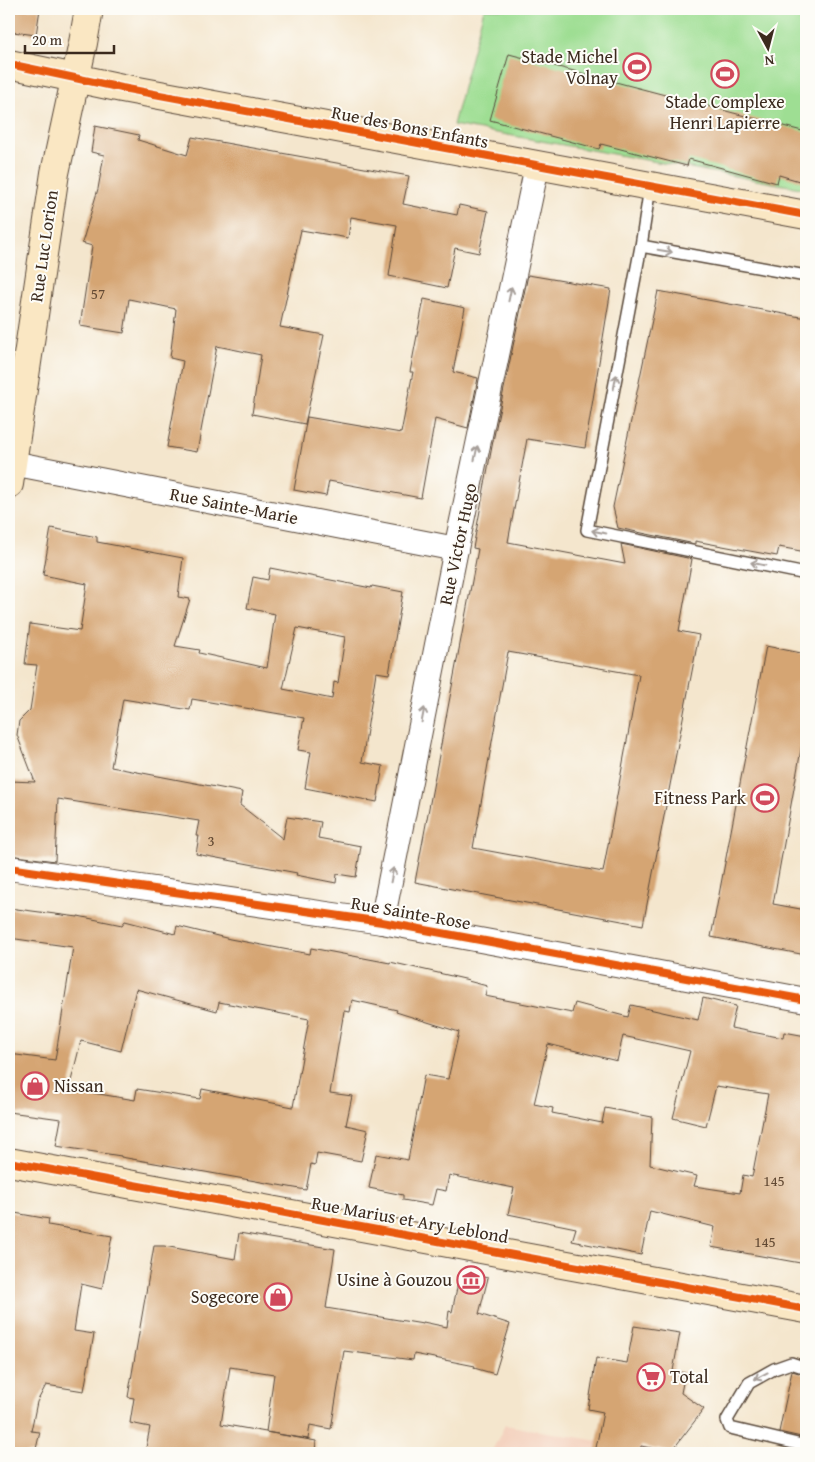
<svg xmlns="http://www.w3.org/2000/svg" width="815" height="1462" font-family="'Gentium Book Plus',serif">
  <rect width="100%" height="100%" fill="#fdfcf7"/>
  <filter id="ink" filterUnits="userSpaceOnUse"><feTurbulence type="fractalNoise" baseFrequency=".02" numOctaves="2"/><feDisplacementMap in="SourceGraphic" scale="10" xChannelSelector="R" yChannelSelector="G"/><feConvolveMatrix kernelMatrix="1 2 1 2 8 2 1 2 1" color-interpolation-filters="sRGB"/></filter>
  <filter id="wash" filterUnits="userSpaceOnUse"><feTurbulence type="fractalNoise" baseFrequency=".0096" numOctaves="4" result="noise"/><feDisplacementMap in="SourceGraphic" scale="20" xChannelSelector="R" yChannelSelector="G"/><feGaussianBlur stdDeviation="1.12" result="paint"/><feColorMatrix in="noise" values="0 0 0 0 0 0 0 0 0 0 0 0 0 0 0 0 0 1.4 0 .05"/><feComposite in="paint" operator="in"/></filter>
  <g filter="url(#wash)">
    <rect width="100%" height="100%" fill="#f4e6cd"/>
    <path fill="#f4d3c0" d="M 505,1425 L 669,1453 L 491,1453 Z"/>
    <path fill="#9ede93" stroke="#6c8458" d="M 484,9 L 806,9 L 806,189 L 453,125 Z"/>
    <g id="blocks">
      <g fill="#d5a573" fill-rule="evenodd">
        <path d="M 9,9 L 40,9 L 36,35 L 13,32 L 13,30 L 9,30 Z"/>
        <path d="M 509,54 L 806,132 L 806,183 L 779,175 L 777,183 L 689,159 L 687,166 L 601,144 L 599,149 L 490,120 Z"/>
        <path d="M 95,126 L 139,135 L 138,140 L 187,155 L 192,137 L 409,176 L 403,204 L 457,215 L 459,205 L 488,211 L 479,253 L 455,248 L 447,288 L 389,276 L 397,225 L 351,217 L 348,238 L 301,230 L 280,327 L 324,335 L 305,424 L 252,414 L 261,355 L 217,346 L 197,452 L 167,447 L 183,361 L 170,358 L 176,309 L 129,299 L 124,333 L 80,326 L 92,246 L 82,243 L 98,189 L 104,155 L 91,152 Z"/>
        <path d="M 528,275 L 611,289 L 585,448 L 527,439 L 508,542 L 625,564 L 621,544 L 692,559 L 679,631 L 699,635 L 643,925 L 415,882 L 478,549 L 473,548 L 493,441 ZM 508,652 L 639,675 L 603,872 L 473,848 Z"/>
        <path d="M 658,291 L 806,318 L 806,552 L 779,547 L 777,556 L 695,541 L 695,544 L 618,528 L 613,507 Z"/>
        <path d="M 424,299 L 465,308 L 453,372 L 478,378 L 468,428 L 435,419 L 421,498 L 329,481 L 326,496 L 294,490 L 307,417 L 401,433 L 413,372 L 410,372 Z"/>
        <path d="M 51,528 L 97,537 L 97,542 L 183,558 L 178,597 L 190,599 L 175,646 L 200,650 L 199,653 L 267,668 L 275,614 L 247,608 L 253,577 L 268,580 L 270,568 L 371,588 L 372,586 L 403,592 L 389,674 L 376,672 L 362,762 L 383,766 L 377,802 L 305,788 L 311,752 L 298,750 L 304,718 L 192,699 L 190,710 L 123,699 L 111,767 L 242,792 L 240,805 L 283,839 L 287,817 L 321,822 L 318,838 L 361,846 L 356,877 L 337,874 L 336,883 L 296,875 L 297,873 L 196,854 L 199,836 L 196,836 L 199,821 L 58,799 L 55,861 L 9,855 L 10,781 L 35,782 L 17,735 L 19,721 L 30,710 L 37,665 L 25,664 L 30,624 L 80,631 L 87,584 L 43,575 ZM 297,628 L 345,637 L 338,683 L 334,682 L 332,699 L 283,689 Z"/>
        <path d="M 766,646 L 806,654 L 806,722 L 773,904 L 806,910 L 806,955 L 711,937 Z"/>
        <path d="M 9,908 L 78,917 L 78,916 L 122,925 L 125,921 L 175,934 L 177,926 L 230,939 L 310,954 L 311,948 L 390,963 L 390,962 L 469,980 L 468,981 L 487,986 L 485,996 L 572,1013 L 575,1003 L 628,1017 L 631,1005 L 698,1020 L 703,998 L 736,1006 L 731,1028 L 783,1038 L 784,1032 L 806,1036 L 806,1264 L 711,1247 L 715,1227 L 650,1211 L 641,1255 L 572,1241 L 576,1228 L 508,1214 L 514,1188 L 449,1175 L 446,1191 L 436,1189 L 432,1205 L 403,1200 L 403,1195 L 369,1188 L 376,1154 L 408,1160 L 424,1075 L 448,1079 L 459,1032 L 396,1012 L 397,1010 L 352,1000 L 350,1012 L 344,1011 L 330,1093 L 352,1096 L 346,1125 L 368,1130 L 361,1161 L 317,1153 L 315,1165 L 311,1164 L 306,1190 L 121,1157 L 121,1156 L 56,1146 L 61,1119 L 9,1112 L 9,1054 L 55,1060 L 73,947 L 9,938 ZM 136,989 L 217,1011 L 219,1002 L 309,1019 L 293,1107 L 202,1089 L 200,1099 L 137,1089 L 135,1100 L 69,1089 L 81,1041 L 121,1051 ZM 623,1036 L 690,1051 L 673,1118 L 706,1126 L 716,1086 L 768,1094 L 752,1177 L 743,1175 L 740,1193 L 694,1186 L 697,1176 L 650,1165 L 652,1117 L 605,1108 L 602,1123 L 552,1113 L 553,1108 L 534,1104 L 548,1044 L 617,1061 Z"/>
        <path d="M 9,1212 L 49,1219 L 48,1225 L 112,1236 L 102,1289 L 81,1284 L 74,1331 L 94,1334 L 84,1391 L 46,1385 L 37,1402 L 31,1431 L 40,1432 L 35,1453 L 9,1453 Z"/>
        <path d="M 239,1233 L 335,1249 L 326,1308 L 423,1324 L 423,1322 L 447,1327 L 449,1311 L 452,1312 L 460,1273 L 488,1278 L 479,1314 L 510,1324 L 495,1374 L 474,1368 L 475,1366 L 414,1354 L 413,1360 L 344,1351 L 331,1429 L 310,1425 L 308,1439 L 266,1432 L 274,1374 L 230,1367 L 221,1424 L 316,1441 L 315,1453 L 145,1453 L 150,1427 L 130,1423 L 134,1398 L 128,1397 L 154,1246 L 164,1246 L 235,1259 Z"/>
        <path d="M 634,1326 L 680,1333 L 673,1371 L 685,1373 L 681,1393 L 704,1409 L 671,1452 L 641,1446 L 640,1453 L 595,1453 L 603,1412 L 588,1409 L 596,1358 L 627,1363 Z"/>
        <path d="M 792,1371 L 806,1375 L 806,1438 L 779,1432 Z"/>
      </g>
    </g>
  </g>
  <g filter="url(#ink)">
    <use href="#blocks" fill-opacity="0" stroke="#574638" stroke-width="1"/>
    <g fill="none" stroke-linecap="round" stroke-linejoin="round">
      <g stroke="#574638" stroke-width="14">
        <g id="lane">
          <path d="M 641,246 L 650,187"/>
          <path d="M 806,276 L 641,246 L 587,530 L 806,574"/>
          <path d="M 806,1368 L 791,1363 L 774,1369 L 749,1383 L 727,1420 L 730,1428 L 806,1446"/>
        </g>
      </g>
      <g stroke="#574638" stroke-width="26">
        <g id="street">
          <path d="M 12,463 L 456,549"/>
          <path d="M 9,868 L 382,922 L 806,1000"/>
          <path d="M 382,922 L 456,549 L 537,166"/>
        </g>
      </g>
      <g stroke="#574638" stroke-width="30">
        <g id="secondary">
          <path d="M 9,64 L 122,88 L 806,215"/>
          <path d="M 9,484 L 55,173 L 83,43 L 89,9"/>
          <path d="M 9,1162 L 806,1309"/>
        </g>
      </g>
      <use href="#lane" stroke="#fff" stroke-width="11"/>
      <use href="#street" stroke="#fff" stroke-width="24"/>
      <use href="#secondary" stroke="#fae7c3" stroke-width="28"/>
      <g stroke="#fdfcf7" stroke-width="11">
        <g id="cycleway">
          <path d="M 9,64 L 122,88 L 806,215"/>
          <path d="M 9,868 L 382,922 L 806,1000"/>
          <path d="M 9,1162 L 806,1309"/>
        </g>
      </g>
      <use href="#cycleway" stroke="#e8590c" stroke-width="8"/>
    </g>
    <defs><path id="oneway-shaft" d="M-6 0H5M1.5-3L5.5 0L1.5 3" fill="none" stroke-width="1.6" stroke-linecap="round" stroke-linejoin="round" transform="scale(1.25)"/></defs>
    <g stroke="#a79f9a">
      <use href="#oneway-shaft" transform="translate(665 251) rotate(10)"/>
      <use href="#oneway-shaft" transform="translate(510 294) rotate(-78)"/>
      <use href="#oneway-shaft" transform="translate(615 382) rotate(-79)"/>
      <use href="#oneway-shaft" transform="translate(476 453) rotate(-78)"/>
      <use href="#oneway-shaft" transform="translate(599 532) rotate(-169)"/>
      <use href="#oneway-shaft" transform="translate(758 564) rotate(-169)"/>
      <use href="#oneway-shaft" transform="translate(423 715) rotate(-79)"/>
      <use href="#oneway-shaft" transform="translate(392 875) rotate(-79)"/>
      <use href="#oneway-shaft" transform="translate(761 1376) rotate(152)"/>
    </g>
  </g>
  <defs>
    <g id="stadium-ring" transform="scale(1.4375)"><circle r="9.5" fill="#fdfcf7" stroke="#d1495b" stroke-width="1.5"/><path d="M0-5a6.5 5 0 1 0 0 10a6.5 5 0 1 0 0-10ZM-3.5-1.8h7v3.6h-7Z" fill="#d1495b"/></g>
    <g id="shop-ring" transform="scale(1.4375)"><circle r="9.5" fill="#fdfcf7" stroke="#d1495b" stroke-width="1.5"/><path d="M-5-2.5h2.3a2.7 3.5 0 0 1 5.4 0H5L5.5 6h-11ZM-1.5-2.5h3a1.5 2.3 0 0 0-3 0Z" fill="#d1495b"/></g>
    <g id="museum-ring" transform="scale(1.4375)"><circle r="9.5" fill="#fdfcf7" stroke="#d1495b" stroke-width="1.5"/><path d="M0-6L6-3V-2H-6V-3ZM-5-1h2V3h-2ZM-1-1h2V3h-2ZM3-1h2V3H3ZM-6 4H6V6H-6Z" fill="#d1495b"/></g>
    <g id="supermarket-ring" transform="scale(1.4375)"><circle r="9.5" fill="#fdfcf7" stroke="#d1495b" stroke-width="1.5"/><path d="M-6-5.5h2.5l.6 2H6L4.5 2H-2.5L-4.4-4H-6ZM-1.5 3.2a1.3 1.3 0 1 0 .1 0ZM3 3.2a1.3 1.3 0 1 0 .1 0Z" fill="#d1495b"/></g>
  </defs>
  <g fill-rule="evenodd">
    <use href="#stadium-ring" x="637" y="67"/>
    <use href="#stadium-ring" x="725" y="74"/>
    <use href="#stadium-ring" x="765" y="798"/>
    <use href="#shop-ring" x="35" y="1086"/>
    <use href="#museum-ring" x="471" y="1280"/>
    <use href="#shop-ring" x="278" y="1297"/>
    <use href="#supermarket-ring" x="651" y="1377"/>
  </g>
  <g text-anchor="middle" stroke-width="4" stroke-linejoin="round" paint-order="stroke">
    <g font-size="15" fill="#624933">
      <text x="98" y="299">57</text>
      <text x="211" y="846">3</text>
      <text x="774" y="1186">145</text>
      <text x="765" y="1247">145</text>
    </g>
    <g font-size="18" fill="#3b2a1e" stroke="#fdfcf7" text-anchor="end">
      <text x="618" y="63">Stade Michel<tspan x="618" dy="21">Volnay</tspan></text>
      <text x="725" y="108" text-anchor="middle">Stade Complexe<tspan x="725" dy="21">Henri Lapierre</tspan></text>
      <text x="746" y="804">Fitness Park</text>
      <text x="54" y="1092" text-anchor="start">Nissan</text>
      <text x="452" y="1286">Usine à Gouzou</text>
      <text x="259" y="1303">Sogecore</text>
      <text x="670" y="1383" text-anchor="start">Total</text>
    </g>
    <g font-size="18" fill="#3b2a1e" stroke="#fdfcf7">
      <text transform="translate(410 127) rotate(11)" y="6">Rue des Bons Enfants</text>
      <text transform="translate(44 246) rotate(-82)" y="6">Rue Luc Lorion</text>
      <text transform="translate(234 506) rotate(11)" y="6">Rue Sainte-Marie</text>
      <text transform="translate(458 544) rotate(-78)" y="6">Rue Victor Hugo</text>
      <text transform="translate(411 913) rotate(10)" y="6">Rue Sainte-Rose</text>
      <text transform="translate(410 1220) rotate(10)" y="6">Rue Marius et Ary Leblond</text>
    </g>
  </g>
  <rect width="815" height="1462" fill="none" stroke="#fdfcf7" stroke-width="30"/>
  <g transform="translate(768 48) rotate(173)" stroke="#fdfcf7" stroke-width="4" paint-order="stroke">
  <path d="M0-4L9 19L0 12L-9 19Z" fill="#3b2a1e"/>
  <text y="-8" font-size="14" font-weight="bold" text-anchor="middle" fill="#3b2a1e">N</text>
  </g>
  <path d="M25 45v8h89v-8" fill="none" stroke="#3b2a1e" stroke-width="2.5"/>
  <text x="32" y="45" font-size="15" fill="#3b2a1e" stroke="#fdfcf7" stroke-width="4" paint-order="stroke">20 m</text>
</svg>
